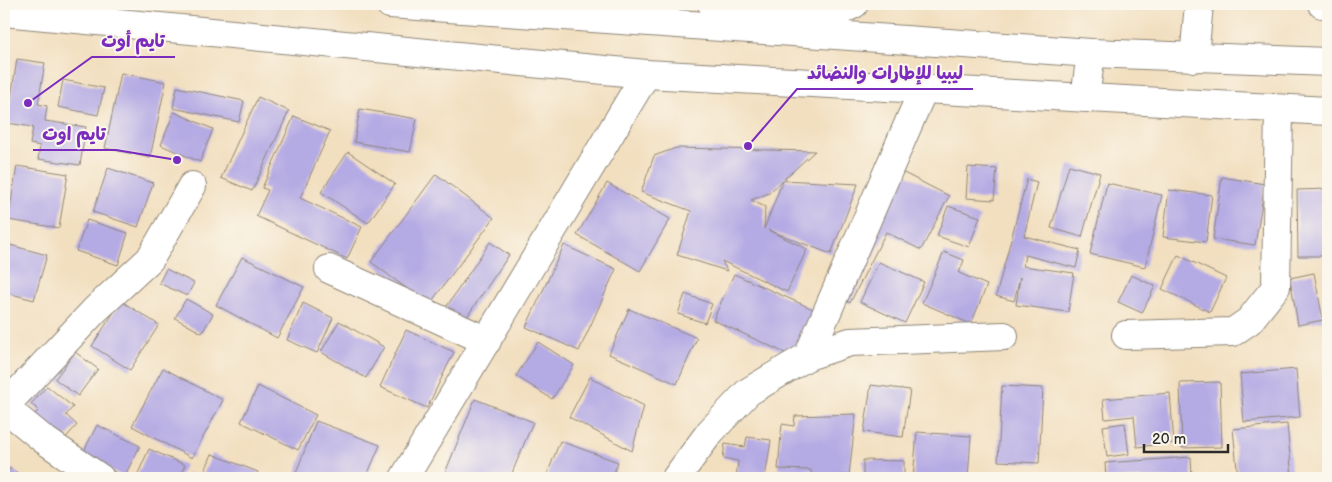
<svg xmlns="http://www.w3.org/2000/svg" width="1332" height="482" font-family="'Balsamiq Sans','Playpen Sans Arabic',sans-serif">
  <rect width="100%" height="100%" fill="#fbf7ec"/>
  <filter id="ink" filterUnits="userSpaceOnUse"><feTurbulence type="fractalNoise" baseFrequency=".02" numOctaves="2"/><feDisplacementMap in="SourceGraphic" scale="10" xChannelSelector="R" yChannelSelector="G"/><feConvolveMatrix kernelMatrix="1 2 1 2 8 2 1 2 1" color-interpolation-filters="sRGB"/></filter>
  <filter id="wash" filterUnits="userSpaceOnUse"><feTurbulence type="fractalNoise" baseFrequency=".0096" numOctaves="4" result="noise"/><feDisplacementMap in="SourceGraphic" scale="20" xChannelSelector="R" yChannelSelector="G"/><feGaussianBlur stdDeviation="1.12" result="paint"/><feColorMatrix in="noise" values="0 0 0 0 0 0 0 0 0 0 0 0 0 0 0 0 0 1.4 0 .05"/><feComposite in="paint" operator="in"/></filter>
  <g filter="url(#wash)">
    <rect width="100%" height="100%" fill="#f2dfc0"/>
    <g id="blocks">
      <g fill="#b5abe4" fill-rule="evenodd">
        <path d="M 17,59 L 45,63 L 38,104 L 47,106 L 45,121 L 86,127 L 80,165 L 38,159 L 40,146 L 30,144 L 33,127 L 7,123 Z"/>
        <path d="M 121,73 L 166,82 L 150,158 L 105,148 Z"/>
        <path d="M 63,80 L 104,88 L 98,115 L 58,107 Z"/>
        <path d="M 177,87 L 244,101 L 239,122 L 173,108 Z"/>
        <path d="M 258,97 L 289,111 L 252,191 L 221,178 Z"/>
        <path d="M 360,109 L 417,119 L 410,152 L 354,142 Z"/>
        <path d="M 174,112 L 213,129 L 200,162 L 161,145 Z"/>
        <path d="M 294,116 L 330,131 L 300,198 L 362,227 L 347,259 L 256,216 L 268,190 L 262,188 Z"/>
        <path d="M 676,148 L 815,151 L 783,180 L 858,184 L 831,254 L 768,230 L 807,249 L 787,292 L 722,261 L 727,271 L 677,255 L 691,211 L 641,192 L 654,156 ZM 783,180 L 764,229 L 765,207 L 751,200 L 769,193 Z"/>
        <path d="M 348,152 L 395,184 L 368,223 L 321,192 Z"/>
        <path d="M 1069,165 L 1100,173 L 1082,237 L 1051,228 Z"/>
        <path d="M 17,166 L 68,174 L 59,228 L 8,220 Z"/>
        <path d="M 968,167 L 997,169 L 994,200 L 966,198 Z"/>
        <path d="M 108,168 L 153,183 L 138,227 L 93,212 Z"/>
        <path d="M 900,171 L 949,196 L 921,250 L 886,232 L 850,303 L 836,296 Z"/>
        <path d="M 436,174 L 494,218 L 429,305 L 371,262 Z"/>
        <path d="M 1222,177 L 1265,184 L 1255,245 L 1213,239 Z"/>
        <path d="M 1027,179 L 1037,182 L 1024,236 L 1080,250 L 1076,268 L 1025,255 L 1023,266 L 1074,273 L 1068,312 L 1016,305 L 1020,277 L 1014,301 L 996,296 Z"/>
        <path d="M 607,183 L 670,219 L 640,271 L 577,235 Z"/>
        <path d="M 1107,183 L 1162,195 L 1145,267 L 1090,254 Z"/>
        <path d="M 1328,189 L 1328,256 L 1298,256 L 1297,190 Z"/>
        <path d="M 1169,190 L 1212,195 L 1206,242 L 1163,237 Z"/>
        <path d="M 948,206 L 980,217 L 969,247 L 937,236 Z"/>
        <path d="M 87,220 L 128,233 L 118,265 L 76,251 Z"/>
        <path d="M 490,242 L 509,255 L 464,321 L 445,309 Z"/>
        <path d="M 10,245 L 47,255 L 34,300 L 4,292 L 4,270 Z"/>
        <path d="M 564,245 L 616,269 L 579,351 L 526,327 Z"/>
        <path d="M 944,252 L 964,260 L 959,273 L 987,285 L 971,324 L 922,303 Z"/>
        <path d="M 1178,255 L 1226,278 L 1210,312 L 1162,289 Z"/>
        <path d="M 242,257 L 304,287 L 277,338 L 216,305 Z"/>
        <path d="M 879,262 L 924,282 L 905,323 L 860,302 Z"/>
        <path d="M 166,269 L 194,283 L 187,296 L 159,283 Z"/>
        <path d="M 1314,273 L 1323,320 L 1298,325 L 1290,278 Z"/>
        <path d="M 734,274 L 815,310 L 794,357 L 713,320 Z"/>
        <path d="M 1131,275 L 1155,286 L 1142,313 L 1118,302 Z"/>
        <path d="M 685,294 L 712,304 L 705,323 L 678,314 Z"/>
        <path d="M 186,299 L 213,314 L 202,333 L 175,318 Z"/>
        <path d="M 121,301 L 159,325 L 130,370 L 92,346 Z"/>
        <path d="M 303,303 L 333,318 L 317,353 L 287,340 Z"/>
        <path d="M 629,309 L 697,338 L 677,384 L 609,354 Z"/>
        <path d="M 339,321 L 384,347 L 366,378 L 321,352 Z"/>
        <path d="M 406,330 L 454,352 L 427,408 L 380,387 Z"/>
        <path d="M 538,342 L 574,365 L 552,399 L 516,376 Z"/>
        <path d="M 75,352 L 98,369 L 78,396 L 55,379 Z"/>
        <path d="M 163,368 L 223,400 L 192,458 L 132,426 Z"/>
        <path d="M 1296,369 L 1300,417 L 1244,422 L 1240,374 Z"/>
        <path d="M 590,377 L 644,406 L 632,451 L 569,417 Z"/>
        <path d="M 1220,382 L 1222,447 L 1182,448 L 1180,383 Z"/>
        <path d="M 871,385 L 910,390 L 903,437 L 864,432 Z"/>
        <path d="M 47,386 L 73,407 L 66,415 L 77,425 L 62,442 L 33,416 L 39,410 L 31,404 Z"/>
        <path d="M 258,386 L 316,415 L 298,450 L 241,422 Z"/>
        <path d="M 1002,386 L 1043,388 L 1039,463 L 998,461 Z"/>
        <path d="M 1170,393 L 1174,443 L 1137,447 L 1134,416 L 1105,419 L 1103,399 Z"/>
        <path d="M 475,399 L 533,422 L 510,478 L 443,478 Z"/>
        <path d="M 856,414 L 849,475 L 812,476 L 811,470 L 778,469 L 782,424 L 794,426 L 795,416 Z"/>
        <path d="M 316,421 L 380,445 L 366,478 L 294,478 Z"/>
        <path d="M 1125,423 L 1129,454 L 1107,457 L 1103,426 Z"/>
        <path d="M 1287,424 L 1292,478 L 1238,478 L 1233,429 Z"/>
        <path d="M 97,425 L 140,446 L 124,477 L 82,455 Z"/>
        <path d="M 917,432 L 971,436 L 968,478 L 913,478 Z"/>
        <path d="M 747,437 L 771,440 L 765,478 L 736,478 L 738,461 L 723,458 L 725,444 L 745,447 Z"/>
        <path d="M 560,441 L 618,462 L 612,478 L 555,478 L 547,475 Z"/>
        <path d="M 149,449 L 185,465 L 179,478 L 136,478 Z"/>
        <path d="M 212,454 L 258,472 L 256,478 L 202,478 Z"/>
        <path d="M 1191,457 L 1192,478 L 1106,478 L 1105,463 Z"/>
        <path d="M 863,460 L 904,461 L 904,478 L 863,478 Z"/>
        <path d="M 10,468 L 24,478 L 4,478 Z"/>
        <path d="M 188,473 L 200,478 L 185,478 Z"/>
      </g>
    </g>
  </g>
  <g filter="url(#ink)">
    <use href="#blocks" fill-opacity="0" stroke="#8e8576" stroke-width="1"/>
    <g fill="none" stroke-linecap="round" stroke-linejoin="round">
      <g stroke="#8e8576" stroke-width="30">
        <g id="minor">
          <path d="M 712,4 L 826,18 L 854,4"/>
          <path d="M 1322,4 L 1328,4"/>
          <path d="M 1194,58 L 1199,4"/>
          <path d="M 329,269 L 487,341"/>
          <path d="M 1126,335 L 1233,332 L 1249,321 L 1276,287 L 1279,109"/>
          <path d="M 808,356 L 923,90"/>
          <path d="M 100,478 L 43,439 L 4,407 L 95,310 L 150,259 L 192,186"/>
          <path d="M 404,478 L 646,74"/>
          <path d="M 676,478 L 710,432 L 748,392 L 808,356 L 850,342 L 1004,336"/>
        </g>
      </g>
      <g stroke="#8e8576" stroke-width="30">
        <g id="major">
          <path d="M 390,4 L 1091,53 L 1328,62"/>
          <path d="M 4,12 L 646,74 L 1328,111"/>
          <path d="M 1085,98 L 1091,53"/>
        </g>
      </g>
      <use href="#minor" stroke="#fff" stroke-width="28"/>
      <use href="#major" stroke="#fff" stroke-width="28"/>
    </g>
  </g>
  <path fill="none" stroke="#7b2cbf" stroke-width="2" d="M28 103L92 57H175M748 146L797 89H973M177 160L116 150H33"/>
  <g fill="#7b2cbf" stroke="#fbf7ec" stroke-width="2">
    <circle cx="28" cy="103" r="5"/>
    <circle cx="748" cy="146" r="5"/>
    <circle cx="177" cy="160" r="5"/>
  </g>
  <g font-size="18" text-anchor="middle" font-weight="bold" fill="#7b2cbf" stroke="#fbf7ec" stroke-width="4" stroke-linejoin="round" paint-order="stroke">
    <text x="133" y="47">تايم أوت</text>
    <text x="885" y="79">ليبيا للإطارات والنضائد</text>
    <text x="74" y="140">تايم اوت</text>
  </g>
  <rect width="1332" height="482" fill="none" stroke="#fbf7ec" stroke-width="20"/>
  <path d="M1144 444v8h84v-8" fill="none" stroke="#2b2b2b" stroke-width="2.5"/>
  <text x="1152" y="444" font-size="15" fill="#2b2b2b" stroke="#fbf7ec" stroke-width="4" paint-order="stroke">20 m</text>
</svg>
